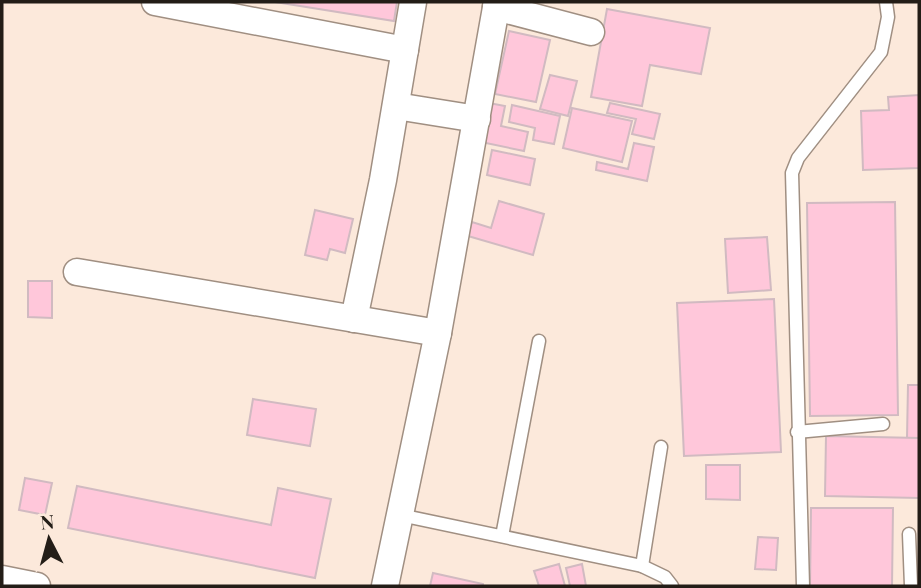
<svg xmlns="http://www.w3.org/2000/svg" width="921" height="588" font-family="'Playfair Display',serif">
  <rect width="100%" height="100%" fill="#fce9db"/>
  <g fill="#ffc7da" stroke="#d1bac1" stroke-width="2">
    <path d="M 275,2 L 397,2 L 394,21 Z"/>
    <path d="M 607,9 L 710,28 L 701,74 L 650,65 L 642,106 L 591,97 Z"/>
    <path d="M 509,31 L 550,40 L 536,102 L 495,94 Z"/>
    <path d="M 550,75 L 577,81 L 568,116 L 540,109 Z"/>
    <path d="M 919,95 L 919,168 L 863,170 L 861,111 L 889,110 L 888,97 Z"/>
    <path d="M 489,103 L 505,106 L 501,126 L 528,132 L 524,151 L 481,142 Z"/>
    <path d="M 610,103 L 660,114 L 654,139 L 632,134 L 636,119 L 607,113 Z"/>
    <path d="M 512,105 L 560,116 L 554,144 L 533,140 L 535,128 L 509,122 Z"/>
    <path d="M 572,108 L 632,121 L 622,162 L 563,148 Z"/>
    <path d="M 634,143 L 654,147 L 647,181 L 596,170 L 597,162 L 628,169 Z"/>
    <path d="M 492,150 L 535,159 L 530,185 L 487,175 Z"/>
    <path d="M 499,201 L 544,214 L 533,255 L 468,236 L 472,222 L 491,228 Z"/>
    <path d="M 895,202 L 898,415 L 810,416 L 807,203 Z"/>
    <path d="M 315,210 L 353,219 L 345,253 L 330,249 L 327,260 L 305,255 Z"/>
    <path d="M 767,237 L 771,290 L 728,293 L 725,239 Z"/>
    <path d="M 28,281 L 52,281 L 52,318 L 28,317 Z"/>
    <path d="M 774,299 L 781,452 L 684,456 L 677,303 Z"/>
    <path d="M 908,385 L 919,385 L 919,438 L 907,438 Z"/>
    <path d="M 253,399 L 316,409 L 310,446 L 247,435 Z"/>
    <path d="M 826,436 L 919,438 L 919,498 L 825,496 Z"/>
    <path d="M 706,465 L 740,465 L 740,500 L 706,499 Z"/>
    <path d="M 25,478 L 52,483 L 45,515 L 19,510 Z"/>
    <path d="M 77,486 L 271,525 L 278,488 L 331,499 L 315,578 L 68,528 Z"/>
    <path d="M 811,508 L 893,508 L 892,586 L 810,586 Z"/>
    <path d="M 758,537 L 778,538 L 776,570 L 755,569 Z"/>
    <path d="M 559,564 L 565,586 L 539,586 L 534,571 Z"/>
    <path d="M 582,564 L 586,586 L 570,586 L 566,568 Z"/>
    <path d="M 433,573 L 483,584 L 483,586 L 430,586 Z"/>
  </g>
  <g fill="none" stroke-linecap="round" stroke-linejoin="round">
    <g stroke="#a08f82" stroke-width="15">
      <g id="service">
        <path d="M 797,432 L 883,424"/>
        <path d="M 400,515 L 642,566 L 665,577 L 672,586"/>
        <path d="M 909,534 L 911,586"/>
        <path d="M 502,536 L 539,341"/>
        <path d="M 642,566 L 661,447"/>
        <path d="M 803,586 L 792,173 L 798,158 L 881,52 L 888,17 L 886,2"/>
      </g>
    </g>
    <g stroke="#a08f82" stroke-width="29">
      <g id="minor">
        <path d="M 155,2 L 405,50"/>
        <path d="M 496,7 L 591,32"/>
        <path d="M 396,106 L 477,119"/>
        <path d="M 77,272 L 438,333"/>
        <path d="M 354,319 L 383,180 L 413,2"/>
        <path d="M 2,579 L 37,586"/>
        <path d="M 385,586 L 438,333 L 497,2"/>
      </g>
    </g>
    <use href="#service" stroke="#fff" stroke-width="12"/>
    <use href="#minor" stroke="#fff" stroke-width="26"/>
  </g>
  <rect width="921" height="588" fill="none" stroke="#231d17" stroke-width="7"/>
  <g transform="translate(49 539) rotate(354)" stroke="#fce9db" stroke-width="5" paint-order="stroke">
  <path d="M0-5L12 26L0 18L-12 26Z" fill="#231d17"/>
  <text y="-10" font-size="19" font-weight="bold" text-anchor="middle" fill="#231d17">N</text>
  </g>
</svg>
